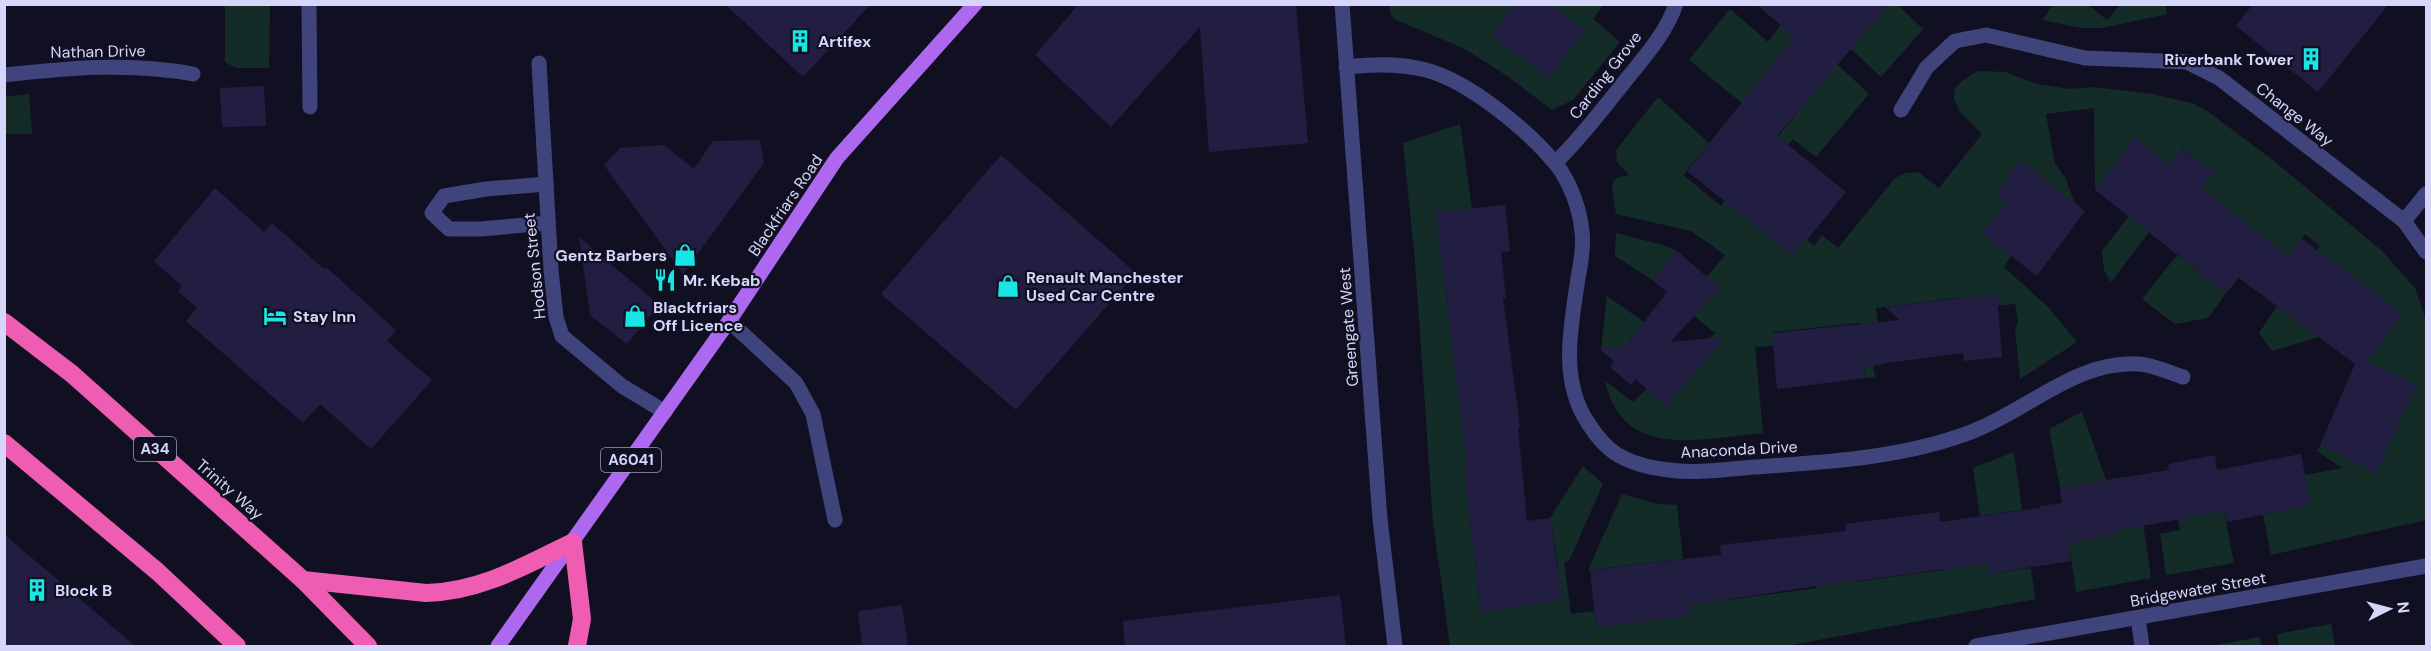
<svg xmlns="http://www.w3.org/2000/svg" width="2431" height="651" font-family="'DM Sans',sans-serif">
  <rect width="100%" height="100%" fill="#111022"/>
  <g fill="#142c28">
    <path d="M 225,5 L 270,5 L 269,68 L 236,68 L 225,62 Z"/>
    <path d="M 1389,5 L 1513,5 L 1520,56 L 1549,78 L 1585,30 L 1548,5 L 1603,5 L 1593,19 L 1620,42 L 1573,100 L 1552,110 L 1506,75 L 1463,48 L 1394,19 L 1390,13 Z"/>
    <path d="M 1796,5 L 1823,5 L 1742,103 L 1689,60 L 1730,9 L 1768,42 Z"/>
    <path d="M 1889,5 L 1898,5 L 1923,29 L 1881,77 L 1850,48 Z"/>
    <path d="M 2053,5 L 2088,5 L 2107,20 L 2120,5 L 2165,5 L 2167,14 L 2102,28 L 2081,28 L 2042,20 Z"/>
    <path d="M 1837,64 L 1869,94 L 1816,157 L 1793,139 L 1774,161 L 1766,234 L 1792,255 L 1806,239 L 1814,246 L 1822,235 L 1838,248 L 1895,178 L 1906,173 L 1918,172 L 1939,188 L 1982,134 L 1960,112 L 1954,99 L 1955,88 L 1962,81 L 1978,71 L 2005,72 L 2037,84 L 2070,89 L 2094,87 L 2152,94 L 2191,103 L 2207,111 L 2274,161 L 2382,251 L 2415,288 L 2426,319 L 2426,520 L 2271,555 L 2263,515 L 2310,505 L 2305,475 L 2342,468 L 2317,451 L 2321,445 L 2376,472 L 2417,385 L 2359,358 L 2299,273 L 2320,246 L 2305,234 L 2271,280 L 2269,242 L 2202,188 L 2213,172 L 2181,148 L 2169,165 L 2135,137 L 2095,190 L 2094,108 L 2046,114 L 2055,164 L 2065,177 L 2075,204 L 2020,160 L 1997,194 L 2007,202 L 1982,233 L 2011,256 L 2004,267 L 2048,307 L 2077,342 L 2020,379 L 2015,330 L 2018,322 L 2015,304 L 1959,309 L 1957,298 L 1876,308 L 1883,364 L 1873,366 L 1875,377 L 1865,378 L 1860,323 L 1772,332 L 1774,346 L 1755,347 L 1763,433 C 1702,438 1623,462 1605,381 L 1633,402 L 1647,389 L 1691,360 L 1715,333 L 1694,316 L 1707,277 L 1725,255 L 1691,231 L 1616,214 L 1612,186 L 1616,178 L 1629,175 L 1617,162 L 1616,150 L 1658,97 L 1709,143 L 1683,175 L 1721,206 Z"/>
    <path d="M 29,94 L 32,134 L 5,134 L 5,97 Z"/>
    <path d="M 1460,124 L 1472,209 L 1442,259 L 1447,306 L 1463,304 L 1480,466 L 1464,468 L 1481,612 L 1549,602 L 1558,563 L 1550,518 L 1583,466 L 1603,484 L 1569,561 L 1564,563 L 1571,614 L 1594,611 L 1596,628 L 1689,615 L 1687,593 L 1726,600 L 1817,588 L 1815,567 L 1850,563 L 1853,582 L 1945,570 L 1944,552 L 1984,548 L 1989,574 L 2031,568 L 2035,599 L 1787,646 L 1450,646 L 1433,522 L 1415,261 L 1403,143 Z"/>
    <path d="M 2129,216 L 2149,232 L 2111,282 L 2104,270 L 2102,251 Z"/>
    <path d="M 1616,233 L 1663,245 L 1677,251 L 1652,280 L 1615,256 Z"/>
    <path d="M 2177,255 L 2226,293 L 2208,318 L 2175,324 L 2142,299 Z"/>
    <path d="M 2287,291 L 2319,337 L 2272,351 L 2259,333 Z"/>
    <path d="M 1607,296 L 1644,322 L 1614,361 L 1601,350 Z"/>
    <path d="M 2082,412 L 2106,480 L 2136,475 L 2151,578 L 2076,592 L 2069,543 L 2115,534 L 2106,481 L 2060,488 L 2049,429 Z"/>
    <path d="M 2014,452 L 2022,510 L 1980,516 L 1973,468 Z"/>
    <path d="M 1622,494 L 1657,504 L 1677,505 L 1683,559 L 1588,570 Z"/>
    <path d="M 2224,511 L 2234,563 L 2166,575 L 2160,534 L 2180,530 L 2178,519 Z"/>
    <path d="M 2331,624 L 2335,646 L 2279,646 L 2277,634 Z"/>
    <path d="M 2260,637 L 2261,646 L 2209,646 Z"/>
  </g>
  <g fill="#221e41">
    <path d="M 725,4 L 871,4 L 803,77 Z"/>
    <path d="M 1079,4 L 1296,4 L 1308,143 L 1209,152 L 1200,27 L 1111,127 L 1035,55 Z"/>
    <path d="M 1513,4 L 1548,4 L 1585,30 L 1549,78 L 1491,37 Z"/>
    <path d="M 1756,4 L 1889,4 L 1777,136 L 1846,192 L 1807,240 L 1806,239 L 1792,255 L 1687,171 L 1794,37 Z"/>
    <path d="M 2253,4 L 2389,4 L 2318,92 L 2236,26 Z"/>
    <path d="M 264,86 L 266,126 L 222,127 L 220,88 Z"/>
    <path d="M 2135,137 L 2169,165 L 2180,148 L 2214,172 L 2202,188 L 2288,257 L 2301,238 L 2403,314 L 2367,362 L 2417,385 L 2376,472 L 2320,445 L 2355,364 L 2239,278 L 2226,293 L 2095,190 Z"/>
    <path d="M 760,140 L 764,163 L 683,274 L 604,165 L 620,148 L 664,145 L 694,169 L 713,141 Z"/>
    <path d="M 1001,155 L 1136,273 L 1016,410 L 881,294 Z"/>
    <path d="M 2020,160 L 2085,211 L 2037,276 L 1982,233 L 2007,202 L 1997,194 Z"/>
    <path d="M 215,188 L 264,232 L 272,223 L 324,269 L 326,267 L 396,330 L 387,341 L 432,380 L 371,449 L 320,404 L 303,423 L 186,321 L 197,308 L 178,291 L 182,286 L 154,261 Z"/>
    <path d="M 1505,205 L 1510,251 L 1501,252 L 1506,298 L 1503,298 L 1520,427 L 1518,428 L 1527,521 L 1550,518 L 1563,600 L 1481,612 L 1464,468 L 1467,467 L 1436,212 Z"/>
    <path d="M 579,237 L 659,305 L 627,344 L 590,315 Z"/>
    <path d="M 1677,251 L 1720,288 L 1670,342 L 1725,337 L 1666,406 L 1635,379 L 1631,385 L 1610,367 L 1614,361 L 1600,348 L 1626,346 L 1667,292 L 1652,280 Z"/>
    <path d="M 1997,294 L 2002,357 L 1964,361 L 1963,353 L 1864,366 L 1865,378 L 1777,389 L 1772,333 L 1900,320 L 1885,307 Z"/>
    <path d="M 2301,454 L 2311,505 L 2227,522 L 2224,511 L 2115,531 L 2115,535 L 2069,543 L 2071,561 L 1989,574 L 1987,564 L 1817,586 L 1689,605 L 1690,615 L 1596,628 L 1590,570 L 1721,555 L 1720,545 L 1846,531 L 1846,524 L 1939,512 L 1940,522 L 2040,508 L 2040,506 L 2062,503 L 2060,488 L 2169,470 L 2168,464 L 2215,455 L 2217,470 Z"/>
    <path d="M 4,534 L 135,646 L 4,646 Z"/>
    <path d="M 1340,595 L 1346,646 L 1125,646 L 1123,621 Z"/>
    <path d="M 902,605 L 908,646 L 862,646 L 858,611 Z"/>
  </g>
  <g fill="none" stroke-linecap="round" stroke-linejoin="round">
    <g stroke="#40447d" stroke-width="15">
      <path d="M 309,4 L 310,107"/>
      <path d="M 1342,4 L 1380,519 L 1395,646"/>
      <path d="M 539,63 L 551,270 L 556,317 L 562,336 L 622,386 L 665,412"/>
      <path d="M 1346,67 C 1373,64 1399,63 1426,70 C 1468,81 1527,129 1555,163 C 1570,181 1580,209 1582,232 C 1584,247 1581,263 1578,278 C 1571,327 1559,379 1588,423 C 1595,434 1603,445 1615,453 C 1630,463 1651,468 1669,470 C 1697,474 1727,469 1755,467 C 1827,462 1903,458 1971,432 C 2027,411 2076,360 2139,364 C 2154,365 2170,373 2183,377"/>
      <path d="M 4,75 C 68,68 130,62 193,74"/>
      <path d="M 1901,110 L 1927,67 L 1955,41 L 1986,35 L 2085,58 L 2187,62 L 2219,78 L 2404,221 L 2426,252"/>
      <path d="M 1555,163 C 1580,139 1600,112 1622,85 C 1641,61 1666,34 1676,4"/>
      <path d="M 546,184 L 486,189 L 444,196 L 432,213 L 449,229 L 481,229 L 547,223"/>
      <path d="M 2404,221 L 2426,194"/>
      <path d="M 729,321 L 796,383 L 813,414 L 835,520"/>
      <path d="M 2138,618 L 2142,646"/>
      <path d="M 1976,646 L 2426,566"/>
    </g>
    <path stroke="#ae68f0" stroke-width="15" d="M 498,646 L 729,321 L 837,158 L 975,4"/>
    <g stroke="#ef5db3" stroke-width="18">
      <path d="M 4,322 L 72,374 L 303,580 L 368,646"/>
      <path d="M 4,443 L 158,572 L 237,646"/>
      <path d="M 303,580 L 426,593 C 480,592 526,565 573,542 L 582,619 L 577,646"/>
    </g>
  </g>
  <defs>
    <g id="building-bare" transform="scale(1.8)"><path d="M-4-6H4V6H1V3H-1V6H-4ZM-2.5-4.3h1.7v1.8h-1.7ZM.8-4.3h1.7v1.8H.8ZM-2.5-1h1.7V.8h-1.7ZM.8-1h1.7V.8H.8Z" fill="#17e6e4" stroke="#111022" stroke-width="2.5" paint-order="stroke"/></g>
    <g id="shop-bare" transform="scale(1.8)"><path d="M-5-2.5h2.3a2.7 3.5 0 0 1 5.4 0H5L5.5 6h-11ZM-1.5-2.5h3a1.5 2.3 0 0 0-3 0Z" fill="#17e6e4" stroke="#111022" stroke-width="2.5" paint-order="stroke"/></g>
    <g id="restaurant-bare" transform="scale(1.8)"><path d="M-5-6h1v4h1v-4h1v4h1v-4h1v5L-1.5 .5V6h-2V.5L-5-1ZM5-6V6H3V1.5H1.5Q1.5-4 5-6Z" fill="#17e6e4" stroke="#111022" stroke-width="2.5" paint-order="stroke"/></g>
    <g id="hotel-bare" transform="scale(1.8)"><path d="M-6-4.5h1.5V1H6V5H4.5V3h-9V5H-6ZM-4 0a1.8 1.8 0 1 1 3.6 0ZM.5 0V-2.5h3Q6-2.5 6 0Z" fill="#17e6e4" stroke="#111022" stroke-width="2.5" paint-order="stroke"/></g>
  </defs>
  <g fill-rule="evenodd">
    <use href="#building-bare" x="800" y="41"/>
    <use href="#building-bare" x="2311" y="59"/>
    <use href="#shop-bare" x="685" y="255"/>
    <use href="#restaurant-bare" x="665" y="280"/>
    <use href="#shop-bare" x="1008" y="286"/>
    <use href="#hotel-bare" x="275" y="316"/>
    <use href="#shop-bare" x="635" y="316"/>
    <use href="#building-bare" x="37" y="590"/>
  </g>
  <g text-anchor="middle" stroke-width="4.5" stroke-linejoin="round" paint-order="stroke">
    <g fill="#111022" stroke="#9b9bba" stroke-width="1.5">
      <rect x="134" y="437" width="42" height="24" rx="4.5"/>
      <rect x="601" y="448" width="60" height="24" rx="4.5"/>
    </g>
    <g font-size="15" font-weight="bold" fill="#d6d6fb">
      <text x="155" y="454">A34</text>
      <text x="631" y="465">A6041</text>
    </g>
    <g font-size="16" font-weight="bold" fill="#d6d6fb" stroke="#111022" text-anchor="start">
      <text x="818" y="47">Artifex</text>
      <text x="2293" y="65" text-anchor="end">Riverbank Tower</text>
      <text x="667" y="261" text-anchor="end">Gentz Barbers</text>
      <text x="1026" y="283">Renault Manchester<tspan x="1026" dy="18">Used Car Centre</tspan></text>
      <text x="683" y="286">Mr. Kebab</text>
      <text x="653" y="313">Blackfriars<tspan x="653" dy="18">Off Licence</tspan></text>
      <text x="293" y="322">Stay Inn</text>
      <text x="55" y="596">Block B</text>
    </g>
    <g font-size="16" fill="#d6d6fb" stroke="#111022">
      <text transform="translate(98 51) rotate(-1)" y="6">Nathan Drive</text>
      <text transform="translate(1605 75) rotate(-52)" y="6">Carding Grove</text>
      <text transform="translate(2295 114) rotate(38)" y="6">Change Way</text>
      <text transform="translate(785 205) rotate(-56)" y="6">Blackfriars Road</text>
      <text transform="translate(534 266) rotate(-96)" y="6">Hodson Street</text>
      <text transform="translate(1348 327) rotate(-94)" y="6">Greengate West</text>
      <text transform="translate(1739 449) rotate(-3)" y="6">Anaconda Drive</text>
      <text transform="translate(230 489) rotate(41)" y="6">Trinity Way</text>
      <text transform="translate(2198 589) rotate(-10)" y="6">Bridgewater Street</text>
    </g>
  </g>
  <rect width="2431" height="651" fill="none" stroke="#d6d6fb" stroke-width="12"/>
  <g transform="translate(2389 609) rotate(84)" stroke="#111022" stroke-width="4.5" paint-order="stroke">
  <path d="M0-4.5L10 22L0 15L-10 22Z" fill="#d6d6fb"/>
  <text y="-9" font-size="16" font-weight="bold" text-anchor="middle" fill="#d6d6fb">N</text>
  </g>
</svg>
